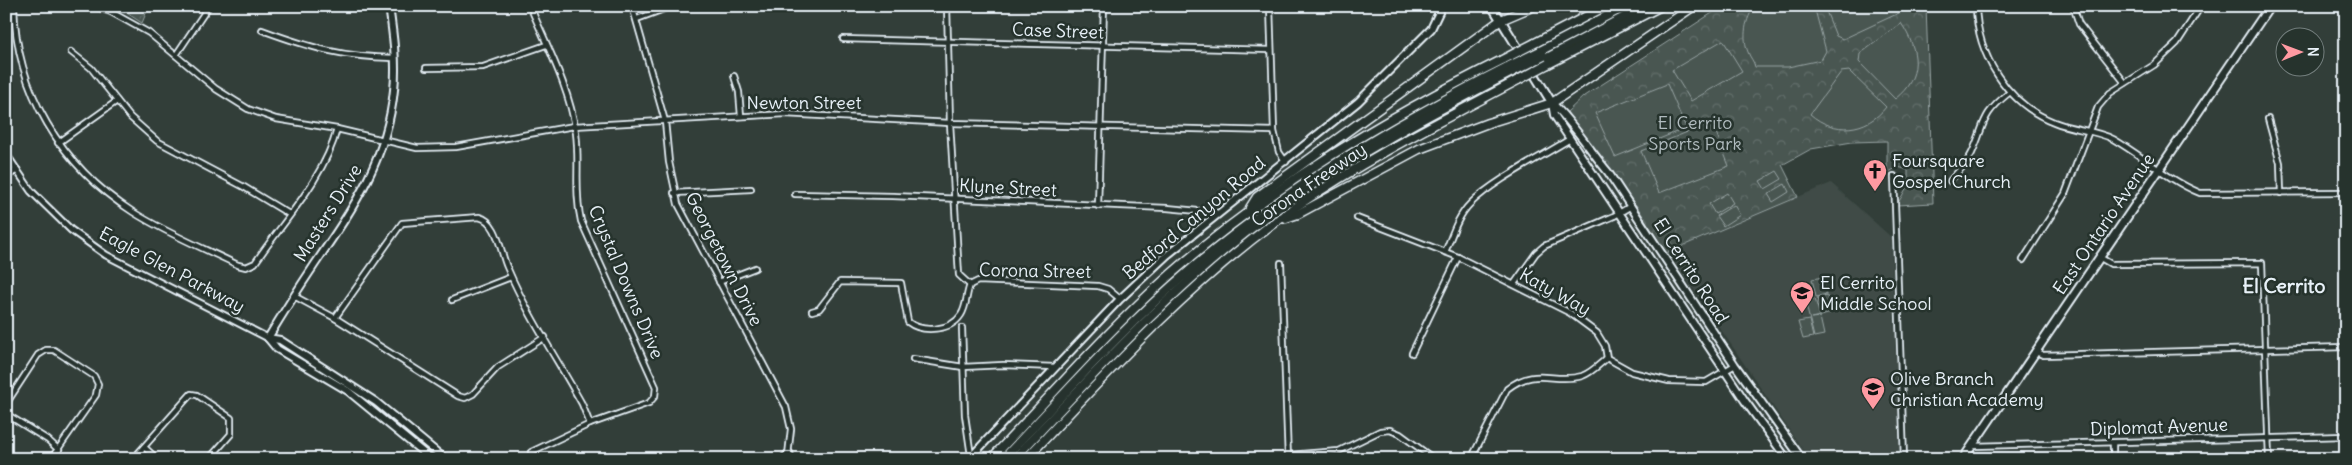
<svg xmlns="http://www.w3.org/2000/svg" width="2352" height="465" font-family="Delius,sans-serif">
  <defs>
    <pattern id="forest-crowns" width="20" height="18" patternUnits="userSpaceOnUse" patternTransform="scale(1.25)"><rect width="20" height="18" fill="#495651"/><path d="M2 6a3 3 0 1 1 6 0M12 15a3 3 0 1 1 6 0" fill="none" stroke="#636f6b"/></pattern>
  </defs>
  <rect width="100%" height="100%" fill="#323e39"/>
  <filter id="ink" filterUnits="userSpaceOnUse"><feTurbulence type="fractalNoise" baseFrequency=".02" numOctaves="2"/><feDisplacementMap in="SourceGraphic" scale="10" xChannelSelector="R" yChannelSelector="G"/><feConvolveMatrix kernelMatrix="1 2 1 2 8 2 1 2 1" color-interpolation-filters="sRGB"/></filter>
  <g filter="url(#ink)">
    <path fill="#3f4b46" d="M 1831,183 L 1891,237 L 1900,459 L 1809,459 L 1668,252 Z"/>
    <g fill="url(#forest-crowns)" stroke="#98a4a4">
      <path d="M 116,6 L 149,6 L 142,23 Z"/>
      <path d="M 1723,6 L 1926,6 L 1933,203 L 1897,205 L 1908,185 L 1908,170 L 1898,167 L 1887,173 L 1887,141 L 1852,142 L 1811,149 L 1782,165 L 1798,197 L 1666,253 L 1636,205 L 1606,175 L 1567,112 L 1584,96 Z"/>
    </g>
    <g fill="#495651" stroke="#98a4a4">
      <path d="M 1755,6 L 1814,6 L 1826,51 L 1821,60 L 1788,67 L 1755,67 C 1754,61 1750,58 1748,52 C 1742,37 1745,19 1755,6 Z"/>
      <path d="M 1824,6 L 1895,6 L 1899,13 L 1843,39 L 1836,36 Z"/>
      <path d="M 1901,23 C 1919,50 1923,77 1895,99 L 1859,62 L 1860,54 Z"/>
      <path d="M 1723,40 L 1742,71 L 1691,101 L 1672,70 Z"/>
      <path d="M 1849,71 L 1886,107 C 1867,132 1834,135 1810,114 L 1841,72 Z"/>
      <path d="M 1667,84 L 1686,128 L 1615,157 L 1595,113 Z"/>
      <path d="M 1712,122 L 1729,166 L 1659,193 L 1641,151 Z"/>
      <path d="M 1777,171 L 1782,179 L 1765,189 L 1760,181 Z"/>
      <path d="M 1785,184 L 1789,192 L 1773,202 L 1768,194 Z"/>
      <path d="M 1727,193 L 1733,203 L 1715,214 L 1709,204 Z"/>
      <path d="M 1734,205 L 1740,215 L 1723,226 L 1716,216 Z"/>
      <path d="M 1823,277 L 1826,294 L 1816,297 L 1812,279 Z"/>
      <path d="M 1827,296 L 1831,313 L 1821,316 L 1817,298 Z"/>
      <path d="M 1815,299 L 1820,316 L 1811,318 L 1820,317 L 1824,335 L 1814,337 L 1805,301 Z"/>
      <path d="M 1809,320 L 1813,337 L 1803,339 L 1798,322 Z"/>
    </g>
    <g fill="none" stroke-linecap="round" stroke-linejoin="round">
      <g stroke="#e8f1f8" stroke-width="8">
        <g id="minor">
          <path d="M 14,6 C 16,91 61,166 133,212 C 166,233 203,248 238,265 L 246,267 L 255,263 C 283,222 325,177 337,129"/>
          <path d="M 94,6 L 111,12 L 149,33 L 216,89 L 248,109 L 276,119 L 337,129 L 417,148 L 456,147 L 574,126 L 785,114 L 950,123 L 1274,131"/>
          <path d="M 530,6 C 547,46 570,89 576,133 C 580,163 574,191 581,221 L 656,387 L 655,396 L 649,403 L 590,424 L 531,452"/>
          <path d="M 632,6 L 665,121 L 669,162 L 678,204 L 786,407 L 791,429 L 788,455"/>
          <path d="M 947,6 L 950,123 L 959,275 L 970,285"/>
          <path d="M 1270,6 L 1274,131 L 1279,152 L 1286,162"/>
          <path d="M 1976,6 C 1977,55 2007,104 2054,122 C 2073,130 2095,130 2113,139 C 2143,156 2168,180 2200,193 L 2346,192"/>
          <path d="M 2073,6 L 2079,24 L 2125,83"/>
          <path d="M 637,19 L 672,6"/>
          <path d="M 262,30 C 311,48 342,57 394,58"/>
          <path d="M 843,39 L 1271,50"/>
          <path d="M 71,52 L 91,68 L 130,117 L 157,141 L 244,187 L 289,214"/>
          <path d="M 176,55 L 209,6"/>
          <path d="M 426,68 L 483,67 L 546,45"/>
          <path d="M 734,76 L 739,92 L 741,116"/>
          <path d="M 2268,119 L 2280,163 L 2281,193"/>
          <path d="M 58,143 L 117,101"/>
          <path d="M 1894,176 L 1904,459"/>
          <path d="M 1950,181 C 1957,172 1967,164 1972,153 C 1986,122 1980,116 2010,92"/>
          <path d="M 674,193 L 751,189"/>
          <path d="M 795,194 L 893,196 L 1167,208 L 1219,213"/>
          <path d="M 1098,206 L 1104,6"/>
          <path d="M 1357,218 L 1458,257 L 1570,313 L 1597,333 L 1605,346 L 1607,358 L 1632,372 L 1669,381 L 1706,382 L 1735,365"/>
          <path d="M 1445,252 C 1452,236 1457,217 1470,204 C 1493,181 1541,157 1570,139"/>
          <path d="M 2099,257 L 2111,264 L 2262,263 L 2269,459"/>
          <path d="M 2023,260 L 2065,194 L 2098,107 L 2110,93 L 2154,65 L 2177,43 L 2201,6"/>
          <path d="M 1281,263 L 1288,459"/>
          <path d="M 719,282 L 755,268"/>
          <path d="M 1514,284 L 1536,253 L 1544,246 L 1614,216 L 1631,206"/>
          <path d="M 294,296 L 335,318 L 458,396 L 465,398 L 473,394 L 498,367 L 545,337"/>
          <path d="M 452,300 L 511,277"/>
          <path d="M 812,311 L 819,309 L 840,282 L 901,283 L 908,322 C 922,333 951,331 961,315 C 967,306 966,294 970,285 L 978,281 L 1098,286 L 1108,289 L 1120,299"/>
          <path d="M 335,318 L 402,223 L 479,217 C 498,221 500,251 507,267 C 527,314 557,359 582,404 L 590,424"/>
          <path d="M 962,328 L 965,415 L 971,456"/>
          <path d="M 2036,352 L 2043,355 L 2346,347"/>
          <path d="M 1412,353 L 1458,257"/>
          <path d="M 913,359 L 963,367 L 1003,365 L 1055,367"/>
          <path d="M 6,404 L 38,355 L 46,350 L 54,350 L 94,376 L 98,384 L 96,395 L 51,459"/>
          <path d="M 6,414 L 48,440 L 59,450"/>
          <path d="M 2113,443 L 2113,459"/>
          <path d="M 1973,446 L 2346,436"/>
          <path d="M 144,447 L 157,459"/>
          <path d="M 1288,455 L 1339,451 L 1380,431 L 1390,430 L 1400,434 L 1434,459"/>
          <path d="M 133,459 L 191,394 L 197,395 L 231,418 L 231,434 L 209,459"/>
          <path d="M 280,459 L 287,456 L 299,459"/>
          <path d="M 1471,459 L 1507,389 C 1536,366 1554,384 1582,376 C 1591,373 1600,364 1607,358"/>
        </g>
      </g>
      <g stroke="#e8f1f8" stroke-width="9">
        <g id="tertiary">
          <path d="M 6,154 L 31,191 L 71,230 L 106,255 L 268,338"/>
          <path d="M 6,176 L 17,170"/>
        </g>
      </g>
      <g stroke="#e8f1f8" stroke-width="10">
        <g id="secondary">
          <path d="M 1552,103 C 1573,123 1589,149 1608,172 L 1735,365 L 1802,459"/>
          <path d="M 1552,103 L 1554,115 L 1570,139 L 1745,401 L 1787,459"/>
          <path d="M 268,338 C 283,313 299,288 315,264 C 353,208 387,160 394,90 C 397,62 393,34 389,6"/>
          <path d="M 268,338 L 280,340 L 376,402 L 445,459"/>
          <path d="M 268,338 L 277,349 L 348,391 L 431,459"/>
          <path d="M 783,459 L 789,453 L 791,459"/>
          <path d="M 969,459 L 1120,299 L 1166,256 L 1358,102 L 1431,29 L 1442,6"/>
        </g>
      </g>
      <g stroke="#e8f1f8" stroke-width="11">
        <g id="primary">
          <path d="M 1492,6 L 1552,103"/>
          <path d="M 1963,459 L 2270,6"/>
        </g>
      </g>
      <g stroke="#e8f1f8" stroke-width="11">
        <g id="motorway">
          <path d="M 1535,43 L 1606,6"/>
          <path d="M 1540,51 L 1626,6"/>
          <path d="M 1545,59 L 1645,6"/>
          <path d="M 1548,64 L 1661,6"/>
          <path d="M 1250,208 L 1257,197 L 1501,20 L 1534,6"/>
          <path d="M 1286,218 L 1298,214 L 1419,149 L 1488,123 L 1552,103 L 1694,6"/>
          <path d="M 991,459 C 1050,397 1107,331 1171,274 C 1272,186 1385,118 1504,59"/>
          <path d="M 1003,459 C 1064,395 1122,328 1189,271 C 1286,188 1395,124 1509,66"/>
          <path d="M 1014,459 C 1096,371 1177,282 1274,211 C 1349,157 1430,114 1512,72"/>
          <path d="M 1026,459 C 1111,368 1194,278 1297,206 C 1367,158 1443,120 1518,80"/>
        </g>
      </g>
      <use href="#minor" stroke="#26332d" stroke-width="4.5"/>
      <use href="#tertiary" stroke="#26332d" stroke-width="5"/>
      <use href="#secondary" stroke="#26332d" stroke-width="6"/>
      <use href="#primary" stroke="#26332d" stroke-width="7"/>
      <use href="#motorway" stroke="#26332d" stroke-width="8"/>
      <g stroke="#e8f1f8" stroke-width="11" stroke-linecap="butt">
        <g id="motorway-bridge">
          <path d="M 1504,59 L 1535,43"/>
          <path d="M 1509,66 L 1540,51"/>
          <path d="M 1512,72 L 1544,56"/>
          <path d="M 1518,80 L 1548,64"/>
        </g>
      </g>
      <use href="#motorway-bridge" stroke="#26332d" stroke-width="8"/>
    </g>
  </g>
  <defs>
    <g id="church-pin" transform="scale(1.25)"><path d="M0 17L-7.5 6A9.5 9.5 0 1 1 7.5 6Z" fill="#ff9aa2" stroke="#26332d"/><path d="M-1.2-6h2.4v3.5h3.3v2.4h-3.3V6h-2.4V-.1h-3.3v-2.4h3.3Z" fill="#111"/></g>
    <g id="school-pin" transform="scale(1.25)"><path d="M0 17L-7.5 6A9.5 9.5 0 1 1 7.5 6Z" fill="#ff9aa2" stroke="#26332d"/><path d="M0-5L7-2L0 1L-7-2ZM-4 1L0 2.5L4 1V4Q0 6-4 4Z" fill="#111"/></g>
  </defs>
  <g fill-rule="evenodd">
    <use href="#church-pin" x="1875" y="171"/>
    <use href="#school-pin" x="1802" y="293"/>
    <use href="#school-pin" x="1873" y="389"/>
  </g>
  <g text-anchor="middle" stroke-width="5" stroke-linejoin="round" paint-order="stroke">
    <g font-size="18" fill="#e8f1f8" stroke="#26332d">
      <text transform="translate(1058 31) rotate(2)" y="6">Case Street</text>
      <text x="804" y="109">Newton Street</text>
      <text transform="translate(1309 185) rotate(-34)" y="6">Corona Freeway</text>
      <text transform="translate(1008 188) rotate(3)" y="6">Klyne Street</text>
      <text transform="translate(328 213) rotate(-58)" y="6">Masters Drive</text>
      <text transform="translate(1194 218) rotate(-40)" y="6">Bedford Canyon Road</text>
      <text transform="translate(2104 224) rotate(-56)" y="6">East Ontario Avenue</text>
      <text transform="translate(724 259) rotate(63)" y="6">Georgetown Drive</text>
      <text transform="translate(172 270) rotate(28)" y="6">Eagle Glen Parkway</text>
      <text transform="translate(1035 271) rotate(1)" y="6">Corona Street</text>
      <text transform="translate(1691 271) rotate(57)" y="6">El Cerrito Road</text>
      <text transform="translate(626 282) rotate(67)" y="6">Crystal Downs Drive</text>
      <text transform="translate(1555 292) rotate(29)" y="6">Katy Way</text>
      <text transform="translate(2159 427) rotate(-2)" y="6">Diplomat Avenue</text>
    </g>
    <g font-size="18" fill="#b0bbbe" stroke="#26332d">
      <text x="1695" y="129">El Cerrito<tspan x="1695" dy="21">Sports Park</tspan></text>
    </g>
    <g font-size="18" fill="#e8f1f8" stroke="#26332d" text-anchor="start">
      <text x="1892" y="167">Foursquare<tspan x="1892" dy="21">Gospel Church</tspan></text>
      <text x="1820" y="289">El Cerrito<tspan x="1820" dy="21">Middle School</tspan></text>
      <text x="1890" y="385">Olive Branch<tspan x="1890" dy="21">Christian Academy</tspan></text>
    </g>
    <g font-size="20" font-weight="bold" fill="#e8f1f8" stroke="#26332d">
      <text x="2284" y="293">El Cerrito</text>
    </g>
  </g>
  <rect width="2352" height="465" fill="none" stroke="#26332d" stroke-width="25"/>
  <rect x="12" y="12" width="2327" height="440" fill="none" stroke="#e8f1f8" stroke-width="2" filter="url(#ink)"/>
  <g transform="translate(2300 52) rotate(89)"><circle r="24" fill="#26332d" stroke="#747f7e"/>
  <path d="M0-4L9 19L0 12L-9 19Z" fill="#ff9aa2"/>
  <text y="-8" font-size="14" font-weight="bold" text-anchor="middle" fill="#e8f1f8">N</text>
  </g>
</svg>
